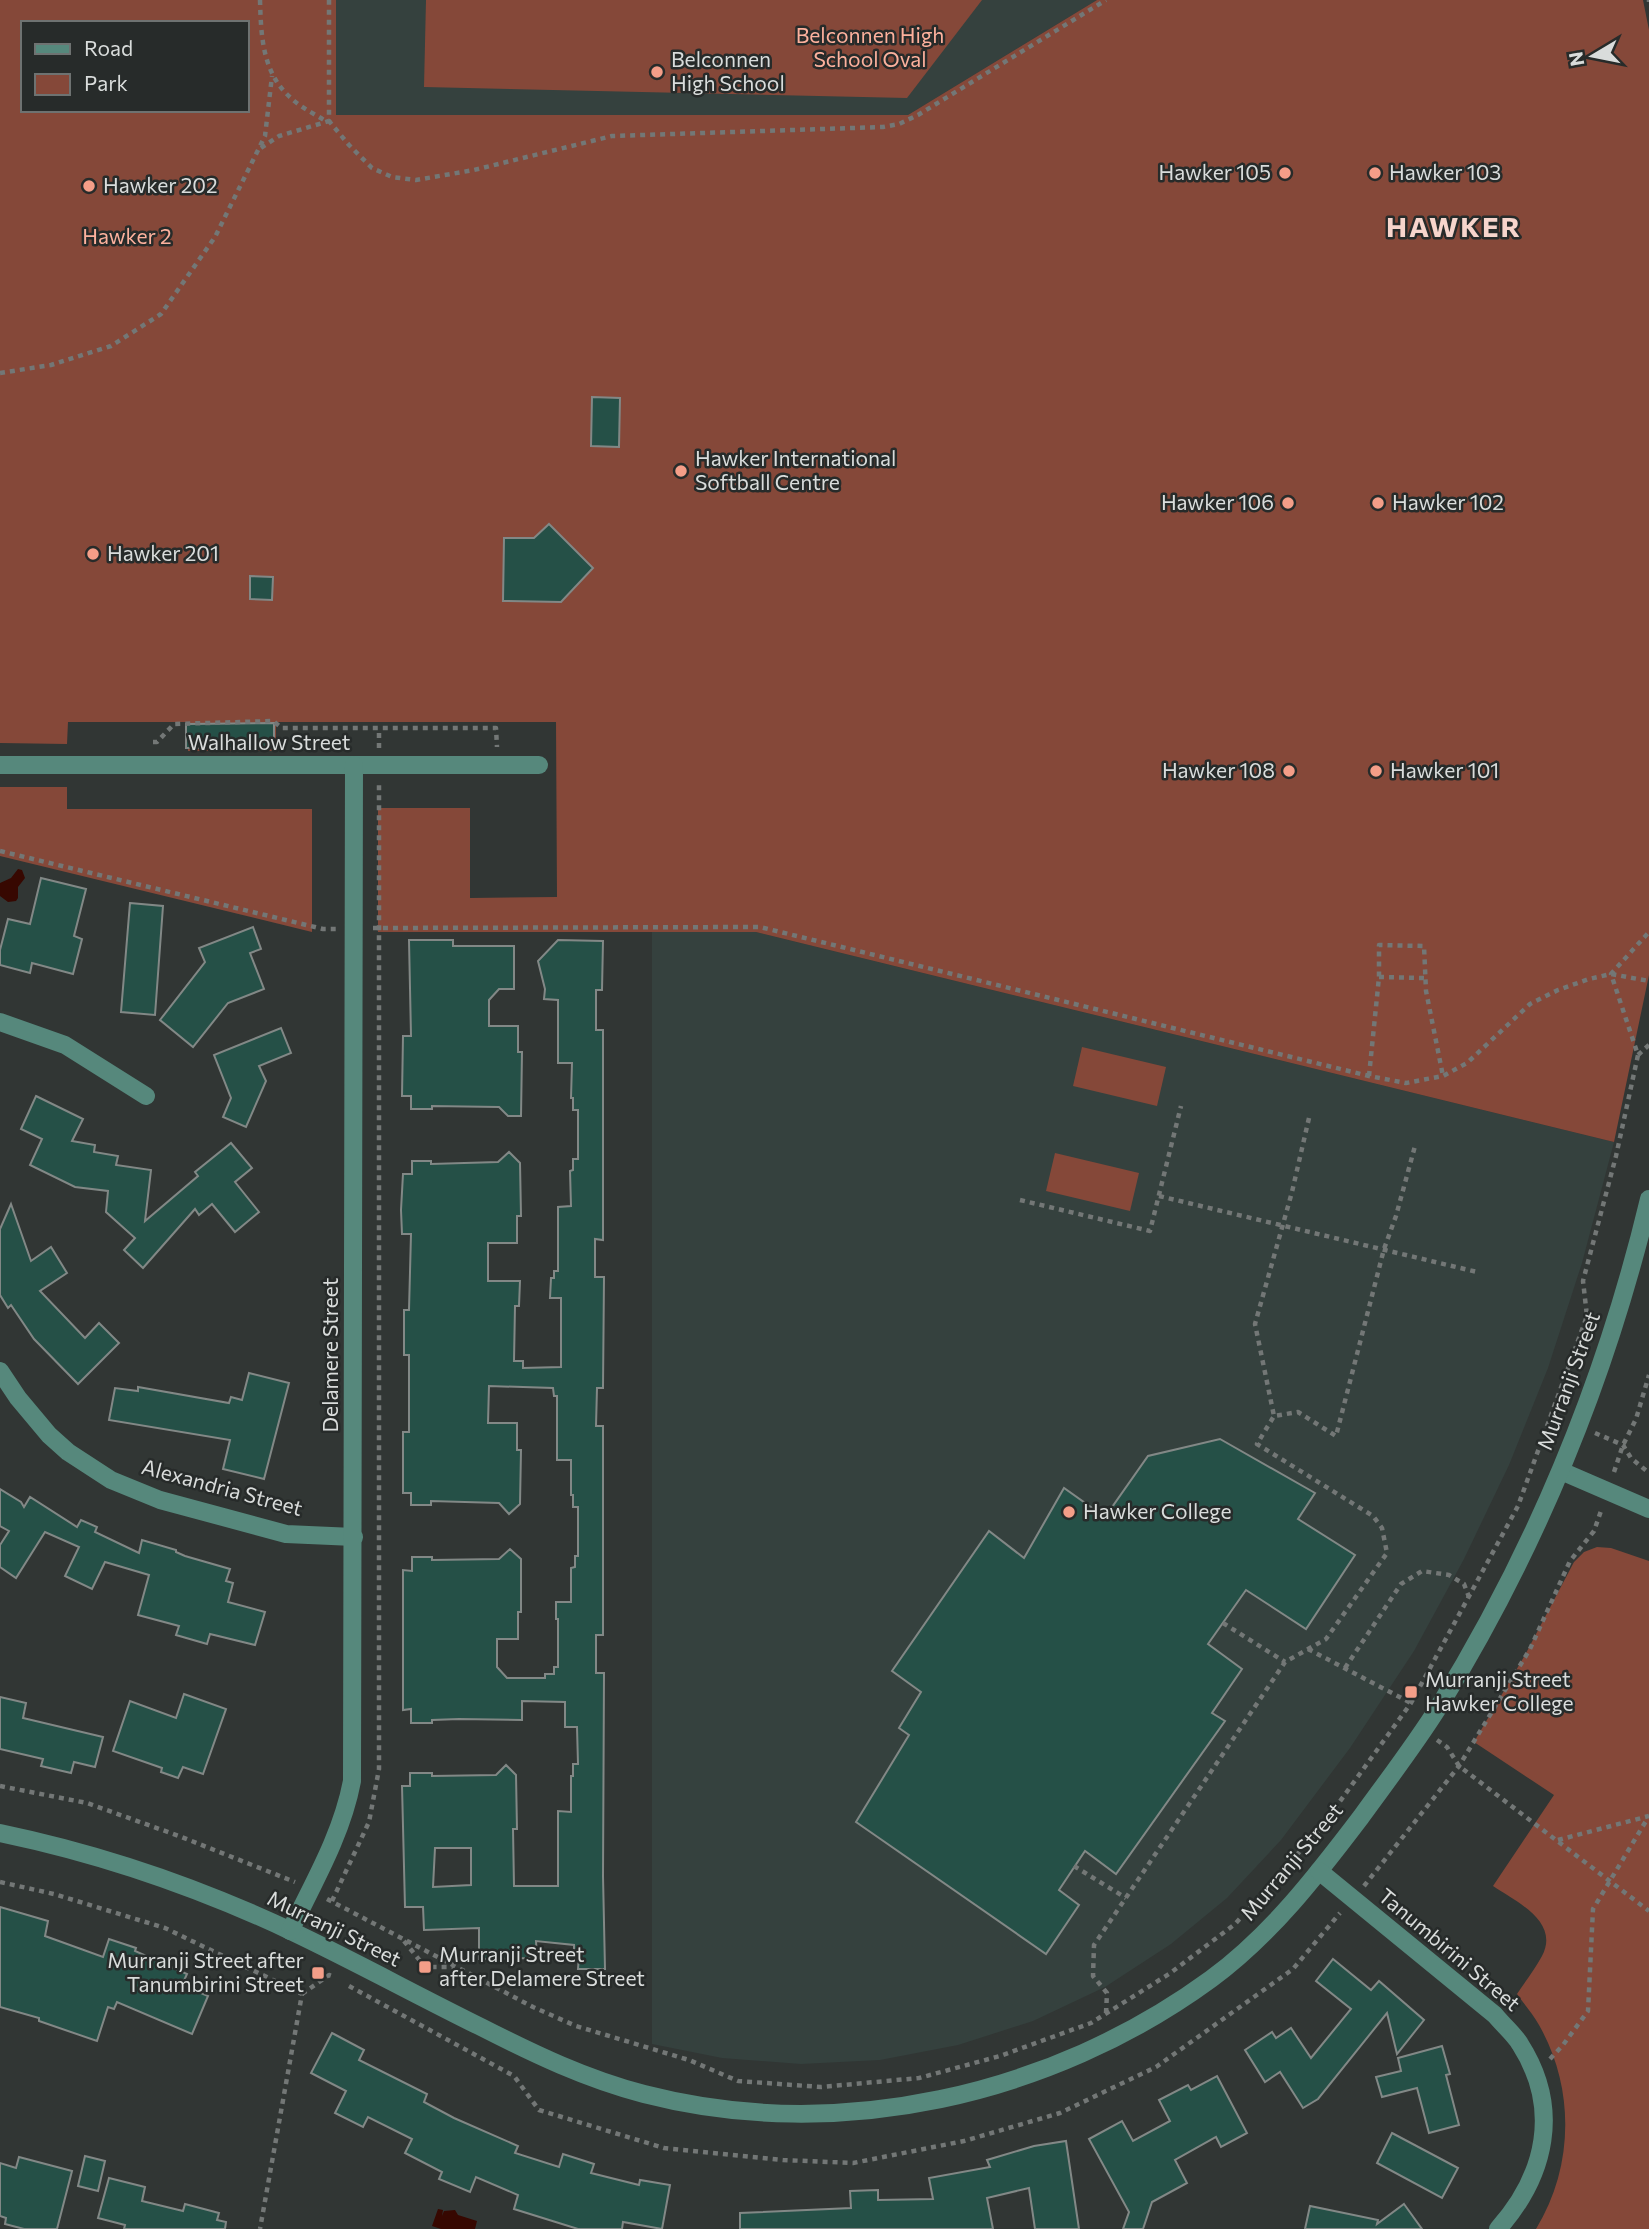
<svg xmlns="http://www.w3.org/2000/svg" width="1649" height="2229" font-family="Commissioner,sans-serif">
  <rect width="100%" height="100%" fill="#313634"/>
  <g fill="#35413e">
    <path d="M 336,0 L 1097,0 L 908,115 L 336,115 Z"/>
    <path d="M 652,932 L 756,932 L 1614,1142 L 1582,1263 L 1548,1368 L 1509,1465 L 1464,1559 L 1414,1651 L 1350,1748 L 1281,1840 L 1227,1898 L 1171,1944 L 1105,1987 L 1033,2021 L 958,2045 L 880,2060 L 801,2064 L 722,2058 L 652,2044 Z"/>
  </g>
  <g fill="#854839" fill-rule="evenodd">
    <path d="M 0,0 L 336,0 L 336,115 L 908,115 L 1097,0 L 1643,0 L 1649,30 L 1649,975 L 1614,1142 L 756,932 L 378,932 L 378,808 L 470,808 L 470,898 L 557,897 L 556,722 L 276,722 L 276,751 L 188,751 L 187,722 L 68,722 L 67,744 L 0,743 ZM 23,23 L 247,23 L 247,110 L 23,110 Z"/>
    <path d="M 426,0 L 982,0 L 907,98 L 424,87 Z"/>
    <path d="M 0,787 L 67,787 L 67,809 L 312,809 L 312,932 L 0,856 Z"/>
    <path d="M 1082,1047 L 1166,1067 L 1157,1106 L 1073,1086 Z"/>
    <path d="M 1055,1153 L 1139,1173 L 1130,1211 L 1046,1191 Z"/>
    <path d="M 1597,1547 L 1611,1548 L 1649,1561 L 1649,2229 L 1536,2229 C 1574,2167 1575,2088 1539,2025 C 1533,2014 1524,2004 1517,1994 C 1525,1982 1535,1969 1542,1956 C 1560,1922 1517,1902 1493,1886 L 1554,1795 L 1474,1742 L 1525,1655 L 1574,1562 L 1584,1552 Z"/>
  </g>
  <g fill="#370801">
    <path d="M 18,869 L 22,870 L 25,878 L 18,887 L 18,898 L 16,901 L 8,902 L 0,896 L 0,883 L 11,878 Z"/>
    <path d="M 438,2209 L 443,2210 L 442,2216 L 444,2211 L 455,2210 L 458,2215 L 477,2221 L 475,2229 L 441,2229 L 432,2226 Z"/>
  </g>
  <g fill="#255047" stroke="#828886" stroke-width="2" fill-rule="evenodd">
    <path d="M 592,397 L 620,398 L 619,447 L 591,446 Z"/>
    <path d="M 549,524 L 593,568 L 561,602 L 503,601 L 504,538 L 534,538 Z"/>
    <path d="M 250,576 L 273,577 L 272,600 L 250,599 Z"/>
    <path d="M 274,723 L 274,748 L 186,748 L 186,724 Z"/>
    <path d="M 41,878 L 86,889 L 74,936 L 82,939 L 73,974 L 32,963 L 30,973 L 0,965 L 0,950 L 8,919 L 30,924 Z"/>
    <path d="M 130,903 L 163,906 L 155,1015 L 121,1012 Z"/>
    <path d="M 253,927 L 261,949 L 250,953 L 264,989 L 228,1003 L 193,1047 L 160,1020 L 205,962 L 199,948 Z"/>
    <path d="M 409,940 L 453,940 L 453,946 L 514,946 L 514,989 L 499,989 L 489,1000 L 489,1026 L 518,1026 L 518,1052 L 522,1052 L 521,1116 L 508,1116 L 499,1107 L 432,1106 L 432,1109 L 411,1109 L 411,1096 L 402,1096 L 403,1036 L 411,1036 Z"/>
    <path d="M 558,940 L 603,941 L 602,990 L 596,990 L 596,1030 L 603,1030 L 603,1240 L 595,1239 L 595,1277 L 604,1277 L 603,1388 L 597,1388 L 596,1426 L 603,1426 L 603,1635 L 596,1635 L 596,1673 L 604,1673 L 603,1876 L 605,1969 L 578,1969 L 579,1956 L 574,1956 L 574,1945 L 536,1941 L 537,1958 L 479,1959 L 479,1928 L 424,1930 L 423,1907 L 405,1907 L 402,1786 L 410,1786 L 410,1773 L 432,1773 L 432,1776 L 496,1775 L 506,1765 L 516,1775 L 517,1829 L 513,1829 L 514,1886 L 558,1886 L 558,1811 L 571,1812 L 571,1776 L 573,1776 L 573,1764 L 578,1764 L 577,1727 L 565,1727 L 565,1702 L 522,1701 L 522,1720 L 459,1719 L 432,1720 L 432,1723 L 411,1723 L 411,1709 L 403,1710 L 403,1570 L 412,1571 L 412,1557 L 432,1557 L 432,1560 L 499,1559 L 510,1549 L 521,1559 L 521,1612 L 518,1612 L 518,1639 L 497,1639 L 497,1667 L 507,1678 L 545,1678 L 545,1674 L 554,1674 L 554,1667 L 558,1667 L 558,1619 L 556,1619 L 556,1602 L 571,1602 L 571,1568 L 575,1567 L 575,1556 L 578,1556 L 578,1507 L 573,1507 L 573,1495 L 571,1495 L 571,1460 L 557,1460 L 557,1396 L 554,1396 L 553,1388 L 489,1386 L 488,1423 L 517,1423 L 517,1450 L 521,1450 L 520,1504 L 509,1514 L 499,1503 L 431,1501 L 431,1505 L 411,1505 L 411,1493 L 403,1493 L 403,1432 L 409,1432 L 409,1355 L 404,1355 L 404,1310 L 409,1310 L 411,1234 L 402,1234 L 401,1210 L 403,1174 L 412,1174 L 412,1161 L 431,1161 L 431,1164 L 498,1162 L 509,1152 L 520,1163 L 521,1216 L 517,1216 L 517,1243 L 488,1243 L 488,1281 L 520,1281 L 519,1306 L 515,1306 L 514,1361 L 523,1361 L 523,1368 L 561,1367 L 561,1298 L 550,1298 L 551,1278 L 554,1278 L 554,1271 L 558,1271 L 558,1207 L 571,1206 L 570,1171 L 573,1170 L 573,1159 L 578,1159 L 578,1110 L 573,1110 L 573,1098 L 571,1098 L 572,1063 L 558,1063 L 558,1000 L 544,999 L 545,989 L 538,961 ZM 435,1848 L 471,1848 L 471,1885 L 433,1887 Z"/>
    <path d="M 281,1028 L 291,1053 L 259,1066 L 266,1081 L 246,1127 L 223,1117 L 231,1098 L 214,1055 Z"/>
    <path d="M 36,1096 L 83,1119 L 72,1141 L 95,1145 L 94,1152 L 118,1156 L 116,1165 L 151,1170 L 145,1221 L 198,1176 L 195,1172 L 231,1143 L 252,1168 L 235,1182 L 259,1212 L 235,1232 L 212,1204 L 199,1215 L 195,1209 L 143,1268 L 124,1250 L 135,1238 L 106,1212 L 108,1191 L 75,1187 L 30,1165 L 42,1139 L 21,1129 Z"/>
    <path d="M 11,1204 L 31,1261 L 51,1247 L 67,1273 L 40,1291 L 85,1338 L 99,1323 L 119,1343 L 78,1384 L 34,1339 L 11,1305 L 8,1308 L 0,1295 L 0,1229 Z"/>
    <path d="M 249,1373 L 289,1383 L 264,1479 L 223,1469 L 230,1440 L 109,1420 L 115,1388 L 138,1391 L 138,1387 L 229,1403 L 231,1397 L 242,1400 Z"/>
    <path d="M 1220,1439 L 1315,1493 L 1298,1519 L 1355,1555 L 1306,1629 L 1246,1590 L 1208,1644 L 1242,1669 L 1212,1713 L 1225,1721 L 1116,1874 L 1085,1851 L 1059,1890 L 1079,1905 L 1046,1954 L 856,1822 L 909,1735 L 899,1728 L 921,1692 L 892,1671 L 989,1531 L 1024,1558 L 1064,1488 L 1105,1517 L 1148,1456 Z"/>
    <path d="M 0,1489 L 21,1502 L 24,1507 L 30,1497 L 77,1527 L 81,1520 L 97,1527 L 95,1532 L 139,1553 L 142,1540 L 176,1550 L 176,1552 L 185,1556 L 230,1569 L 226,1581 L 233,1583 L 228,1602 L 265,1612 L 255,1645 L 210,1634 L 207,1644 L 176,1635 L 179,1626 L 138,1615 L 149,1575 L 105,1562 L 92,1589 L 65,1576 L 79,1547 L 45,1532 L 16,1578 L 0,1567 L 0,1545 L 9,1531 L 0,1526 Z"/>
    <path d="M 184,1694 L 226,1709 L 203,1774 L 183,1767 L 178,1778 L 161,1772 L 162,1768 L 113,1751 L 130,1701 L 176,1718 Z"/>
    <path d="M 0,1697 L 26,1703 L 23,1718 L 103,1737 L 95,1767 L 74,1762 L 71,1773 L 41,1766 L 43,1759 L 0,1749 Z"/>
    <path d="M 0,1907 L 48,1921 L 45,1936 L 103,1957 L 109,1939 L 136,1948 L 135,1951 L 187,1974 L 182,1985 L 208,1996 L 192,2034 L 117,2002 L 114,2009 L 108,2007 L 97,2041 L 39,2021 L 39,2018 L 0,2007 Z"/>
    <path d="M 1333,1959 L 1371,1990 L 1379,1981 L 1424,2020 L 1397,2054 L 1387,2013 L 1318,2099 L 1303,2108 L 1280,2072 L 1265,2082 L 1245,2050 L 1272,2032 L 1276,2038 L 1291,2028 L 1311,2058 L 1351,2009 L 1316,1981 Z"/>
    <path d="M 332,2033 L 364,2050 L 359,2060 L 427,2094 L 424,2102 L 454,2118 L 518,2146 L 515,2153 L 559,2167 L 563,2154 L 594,2164 L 591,2173 L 639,2185 L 640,2180 L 670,2185 L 662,2229 L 623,2222 L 622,2229 L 578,2229 L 514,2209 L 518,2195 L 476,2177 L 470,2192 L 439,2179 L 442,2172 L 405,2153 L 412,2139 L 368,2117 L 363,2127 L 335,2113 L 346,2091 L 311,2073 Z"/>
    <path d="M 1442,2046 L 1450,2074 L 1446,2075 L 1459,2125 L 1429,2133 L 1417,2088 L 1382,2097 L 1376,2077 L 1401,2071 L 1398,2058 Z"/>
    <path d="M 1217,2076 L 1247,2133 L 1221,2147 L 1216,2137 L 1175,2160 L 1187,2183 L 1152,2202 L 1143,2229 L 1123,2229 L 1129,2212 L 1089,2139 L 1122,2121 L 1133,2141 L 1170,2121 L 1159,2100 L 1188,2085 L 1191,2090 Z"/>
    <path d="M 1392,2133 L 1458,2168 L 1442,2198 L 1377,2163 Z"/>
    <path d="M 1066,2141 L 1079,2229 L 1035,2229 L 1029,2188 L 987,2198 L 993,2229 L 740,2229 L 740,2213 L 851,2208 L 850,2191 L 878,2190 L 878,2200 L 933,2199 L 929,2178 L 990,2167 L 987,2160 L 1034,2146 Z"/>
    <path d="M 85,2156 L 105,2161 L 98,2191 L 78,2186 Z"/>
    <path d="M 19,2157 L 72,2171 L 57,2229 L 24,2229 L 5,2224 L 6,2218 L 0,2216 L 0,2163 L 16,2168 Z"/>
    <path d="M 109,2178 L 145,2187 L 142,2201 L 183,2211 L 185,2204 L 219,2213 L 217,2220 L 226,2222 L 225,2229 L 124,2229 L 125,2225 L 98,2218 Z"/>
    <path d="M 1404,2204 L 1422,2229 L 1305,2229 L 1310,2206 L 1378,2220 L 1377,2224 Z"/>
  </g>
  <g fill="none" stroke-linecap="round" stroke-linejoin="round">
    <g stroke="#737776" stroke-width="4.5" stroke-dasharray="5 5" stroke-linecap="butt">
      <path d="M 260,0 C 261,35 262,73 291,98 C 300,107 313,113 324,120 L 329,121 L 349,145 L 372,168 L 392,177 L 416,180 L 474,170 L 612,136 L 883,127 L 899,124 L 918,115 L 1106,0"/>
      <path d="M 1649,0 L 1649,2"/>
      <path d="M 261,148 L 279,136 L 329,121 L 329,0"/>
      <path d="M 0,373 L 51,365 L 111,346 L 161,314 L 215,237 L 265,136 L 272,76"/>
      <path d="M 153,742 L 157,742 L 174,724 L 273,721 L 282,728 L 496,728 L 497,747"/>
      <path d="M 379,748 L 379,728"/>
      <path d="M 0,851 L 323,929 L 336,929"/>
      <path d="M 373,928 L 760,927 L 1369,1076 L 1406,1083 L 1443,1076 L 1467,1063 L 1530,1004 L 1558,990 L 1589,979 L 1611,974 L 1649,981"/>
      <path d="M 1379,977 L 1424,978"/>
      <path d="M 1638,1055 L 1649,1045"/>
      <path d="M 1369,1076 L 1379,977 L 1379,945 L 1424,946 L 1426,991 L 1443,1076"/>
      <path d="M 1309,1118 L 1292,1192 L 1255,1324 L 1274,1416 L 1298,1412 L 1336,1436 L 1384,1249 L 1396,1216 L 1415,1146"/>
      <path d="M 1159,1196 L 1477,1272"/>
      <path d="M 1020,1200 L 1150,1231 L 1181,1106"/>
      <path d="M 1595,1433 L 1623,1445 L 1631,1458 L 1649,1473"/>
      <path d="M 1614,1472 L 1623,1445 L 1636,1419 L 1649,1375"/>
      <path d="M 1223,1623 L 1285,1662"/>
      <path d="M 1308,1649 L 1411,1703"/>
      <path d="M 1345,1668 L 1401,1584 L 1422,1571 L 1449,1575 L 1464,1584 L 1469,1597"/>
      <path d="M 1437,1740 L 1447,1747 L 1459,1766 L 1649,1911"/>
      <path d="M 0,1786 L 87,1803 L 179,1836 L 295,1882"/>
      <path d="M 1558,1840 L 1649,1816"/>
      <path d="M 1074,1866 L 1126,1898"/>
      <path d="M 0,1882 L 54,1894 L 165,1928 L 302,1994 L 260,2229"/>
      <path d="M 1364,1886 L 1459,1766 L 1530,1649 L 1570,1561 L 1594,1531 L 1601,1511"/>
      <path d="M 327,1899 L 533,2007 L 576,2026 L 689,2060 L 738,2081 L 821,2087 L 919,2078 L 1000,2056 L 1091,2023 L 1169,1974 L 1235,1924 L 1320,1829 L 1411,1703 L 1518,1506 L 1587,1316 L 1583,1281 L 1616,1156 L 1638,1055 L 1611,974 L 1649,932"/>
      <path d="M 332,1901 L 369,1822 L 379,1769 L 379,784"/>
      <path d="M 404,1941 L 425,1967 L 455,1967"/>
      <path d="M 349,1986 L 514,2076 L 539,2110 L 664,2148 L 783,2160 L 853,2163 L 964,2141 L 1060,2113 L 1156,2067 L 1293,1969 L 1340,1913"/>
      <path d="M 302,1994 L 329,1975 L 332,1976"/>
      <path d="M 1106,2013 L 1107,1993 L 1093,1976 L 1094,1945 L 1285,1662 L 1326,1639 L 1387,1553 L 1382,1528 L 1373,1516 L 1257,1444 L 1274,1416"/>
      <path d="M 1550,2059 L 1563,2045 L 1588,2011 L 1593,1909 L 1649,1816"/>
    </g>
    <g stroke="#56887c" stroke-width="18">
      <path d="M 0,765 L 539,765"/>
      <path d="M 0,1022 L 65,1045 L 146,1096"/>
      <path d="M 0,1371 L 18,1398 L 49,1435 L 68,1452 L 111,1480 L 160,1500 L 286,1534 L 354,1537"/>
      <path d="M 1561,1471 L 1649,1509"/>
      <path d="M 0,1833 C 101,1854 200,1888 293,1932 C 356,1962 418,1996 481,2027 C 534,2054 586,2079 644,2094 C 838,2144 1051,2096 1211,1979 C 1271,1935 1317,1875 1361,1817 C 1387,1781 1414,1746 1438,1708 C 1535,1551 1606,1379 1649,1199"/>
      <path d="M 1319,1871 L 1495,2015 C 1503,2025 1514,2034 1520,2044 C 1561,2108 1546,2175 1498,2229"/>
      <path d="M 290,1931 C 314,1882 342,1834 352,1781 L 354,765"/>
    </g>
  </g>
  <g fill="#f49e88" stroke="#272b2a" stroke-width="2.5">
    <circle cx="657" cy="72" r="7"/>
    <circle cx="1285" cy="173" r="7"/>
    <circle cx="1375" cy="173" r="7"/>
    <circle cx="89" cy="186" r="7"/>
    <circle cx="681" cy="471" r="7"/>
    <circle cx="1288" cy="503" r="7"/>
    <circle cx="1378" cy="503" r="7"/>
    <circle cx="93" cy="554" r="7"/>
    <circle cx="1289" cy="771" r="7"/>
    <circle cx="1376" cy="771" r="7"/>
    <circle cx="1069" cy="1512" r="7"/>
    <rect x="1404" y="1685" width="14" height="14" rx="3.5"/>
    <rect x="418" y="1960" width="14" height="14" rx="3.5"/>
    <rect x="311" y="1966" width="14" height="14" rx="3.5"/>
  </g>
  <g text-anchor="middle" stroke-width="5" stroke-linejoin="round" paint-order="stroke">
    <g font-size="21" fill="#fdb19d" stroke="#272b2a">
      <text x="870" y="43">Belconnen High<tspan x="870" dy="24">School Oval</tspan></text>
      <text x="127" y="244">Hawker 2</text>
    </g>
    <g font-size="21" fill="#d9dcdb" stroke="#272b2a" text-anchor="start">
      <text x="671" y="67">Belconnen<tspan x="671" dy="24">High School</tspan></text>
      <text x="1271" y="180" text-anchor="end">Hawker 105</text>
      <text x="1389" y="180">Hawker 103</text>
      <text x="103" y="193">Hawker 202</text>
      <text x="695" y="466">Hawker International<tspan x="695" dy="24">Softball Centre</tspan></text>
      <text x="1274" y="510" text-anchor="end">Hawker 106</text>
      <text x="1392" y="510">Hawker 102</text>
      <text x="107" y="561">Hawker 201</text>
      <text x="1275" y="778" text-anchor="end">Hawker 108</text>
      <text x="1390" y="778">Hawker 101</text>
      <text x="1083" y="1519">Hawker College</text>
      <text x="1425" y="1687">Murranji Street<tspan x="1425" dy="24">Hawker College</tspan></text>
      <text x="439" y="1962">Murranji Street<tspan x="439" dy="24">after Delamere Street</tspan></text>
      <text x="304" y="1968" text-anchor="end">Murranji Street after<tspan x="304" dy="24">Tanumbirini Street</tspan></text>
    </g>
    <g font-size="21" fill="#d9dcdb" stroke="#272b2a">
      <text x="269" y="750">Walhallow Street</text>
      <text transform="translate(331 1355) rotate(-90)" y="7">Delamere Street</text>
      <text transform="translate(1569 1381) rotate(-70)" y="7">Murranji Street</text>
      <text transform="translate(222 1488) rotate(15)" y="7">Alexandria Street</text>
      <text transform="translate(1292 1862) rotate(-50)" y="7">Murranji Street</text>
      <text transform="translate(334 1929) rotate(26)" y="7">Murranji Street</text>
      <text transform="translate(1449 1950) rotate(40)" y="7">Tanumbirini Street</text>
    </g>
    <g font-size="28" font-weight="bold" letter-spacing="2" fill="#f7d5cc" stroke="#272b2a">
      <text x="1454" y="237">HAWKER</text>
    </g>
  </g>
  <rect x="21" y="21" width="228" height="91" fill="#272b2a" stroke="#6e7271" stroke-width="2"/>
  <rect x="35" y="44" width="35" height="10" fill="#56887c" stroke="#6e7271" stroke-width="2"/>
  <text x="84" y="56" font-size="21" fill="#d9dcdb">Road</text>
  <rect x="35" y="74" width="35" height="21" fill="#854839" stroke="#6e7271" stroke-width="2"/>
  <text x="84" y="91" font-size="21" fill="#d9dcdb">Park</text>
  <g transform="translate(1593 56) rotate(260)" stroke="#272b2a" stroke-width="5" paint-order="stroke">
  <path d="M0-5L12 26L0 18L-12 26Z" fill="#d9dcdb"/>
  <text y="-10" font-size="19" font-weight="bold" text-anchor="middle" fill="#d9dcdb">N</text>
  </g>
</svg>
